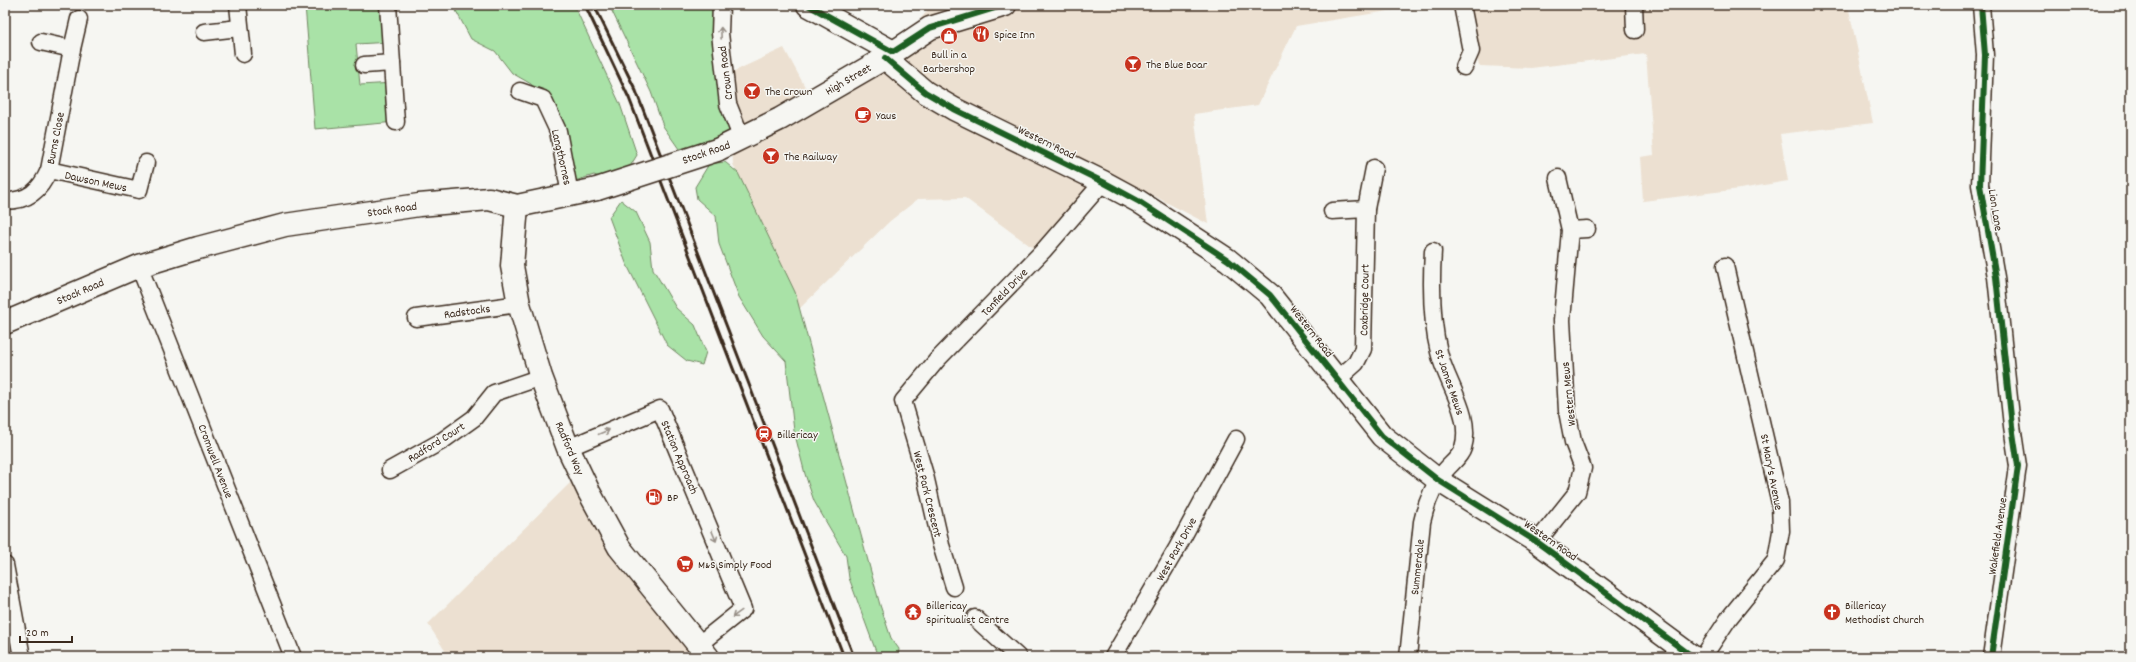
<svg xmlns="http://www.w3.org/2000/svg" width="2136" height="662" font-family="Dekko,sans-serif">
  <rect width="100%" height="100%" fill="#f6f6f2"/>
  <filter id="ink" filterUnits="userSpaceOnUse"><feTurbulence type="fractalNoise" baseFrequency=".025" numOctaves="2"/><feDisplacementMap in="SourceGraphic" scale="8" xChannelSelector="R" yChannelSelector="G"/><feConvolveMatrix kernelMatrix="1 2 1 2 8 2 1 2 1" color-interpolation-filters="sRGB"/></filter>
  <g filter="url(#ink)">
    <g fill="#ece0d1">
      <path d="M 925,5 L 1425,5 L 1296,26 L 1258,105 L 1194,114 L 1208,224 L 1104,170 L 1033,248 L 965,198 L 918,199 L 890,221 L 799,309 L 733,164 L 728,74 L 784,48 L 817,109 L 893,52 L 927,11 Z"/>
      <path d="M 1465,5 L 1848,5 L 1873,123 L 1780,134 L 1788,181 L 1740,189 L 1643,201 L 1640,157 L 1654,155 L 1646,54 L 1531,68 L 1479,66 Z"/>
      <path d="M 572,481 L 704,657 L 449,657 L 428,624 Z"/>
    </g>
    <g fill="#a9e2a7" stroke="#728662">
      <path d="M 305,5 L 388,5 L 391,42 L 356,44 L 360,85 L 394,83 L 396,122 L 315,129 Z"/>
      <path d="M 453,5 L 574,5 L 620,104 L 637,155 L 626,173 L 611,181 L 594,175 L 568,183 L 558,131 L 531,84 L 512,73 L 495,51 L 471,39 Z"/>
      <path d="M 609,5 L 721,5 L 732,139 L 701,147 L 679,149 L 663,126 L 651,92 Z"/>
      <path d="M 725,162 L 738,173 L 795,292 L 880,605 L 891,638 L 899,649 L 898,657 L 878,657 L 849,578 L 846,556 L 814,501 L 805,474 L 794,431 L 786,361 L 763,336 L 739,297 L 719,244 L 716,216 L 697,199 L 695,187 L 709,164 Z"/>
      <path d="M 621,200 L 636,212 L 650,242 L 653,269 L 676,308 L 695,325 L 706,352 L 702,365 L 687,361 L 667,345 L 626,263 L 609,217 Z"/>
    </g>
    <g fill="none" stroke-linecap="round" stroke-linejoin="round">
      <g stroke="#3b2a1e" stroke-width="19">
        <g id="street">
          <path d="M 238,5 L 243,54"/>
          <path d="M 388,5 L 396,122"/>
          <path d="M 721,5 L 720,33 L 728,104 L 742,139"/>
          <path d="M 1462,5 L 1471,51 L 1464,67"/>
          <path d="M 1634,5 L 1635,30"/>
          <path d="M 1981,5 L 1985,55 L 1980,185 L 1996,277 L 2012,426 L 2018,466 L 1991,657"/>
          <path d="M 204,32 L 239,28"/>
          <path d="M 72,49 L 79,19"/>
          <path d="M 364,65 L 392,63"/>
          <path d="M 520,91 L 543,99 L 558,131 L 570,194"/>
          <path d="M 49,170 L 139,190 L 146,163"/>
          <path d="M 5,201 C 28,201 40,191 49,170 L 72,49 L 41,42"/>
          <path d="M 1332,211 L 1366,209"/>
          <path d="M 1570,230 L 1587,229"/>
          <path d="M 139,266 L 293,657"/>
          <path d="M 416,318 L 519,304"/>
          <path d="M 1337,380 L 1356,363 L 1363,349 L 1366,209 L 1374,168"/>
          <path d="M 568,448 L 660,409 L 743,609 L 698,645"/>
          <path d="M 390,470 L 442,441 L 474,418 L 494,393 L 541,377"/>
          <path d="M 1537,542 L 1577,492 L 1583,468 L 1573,442 L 1567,411 L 1562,320 L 1570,230 L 1558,178"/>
          <path d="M 5,565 L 22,657"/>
          <path d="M 954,587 L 941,545 L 925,475 L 903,401 L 937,360 L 1043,251 L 1103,182"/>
          <path d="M 975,618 L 1018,657"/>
          <path d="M 1113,657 L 1177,548 L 1236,439"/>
          <path d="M 1408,657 L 1422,522 C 1426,504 1433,486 1444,472 C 1450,464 1460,458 1463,448 C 1473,415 1446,383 1439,352 C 1431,320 1431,284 1433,251"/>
          <path d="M 1703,657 L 1729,618 L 1776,560 L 1781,531 L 1780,503 L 1725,266"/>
        </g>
      </g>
      <g stroke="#3b2a1e" stroke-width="25">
        <g id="secondary">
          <path d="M 808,5 L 893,52"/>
          <path d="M 885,58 L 925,92 L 954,109 L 1103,182 L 1138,201 L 1228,260 L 1270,295 L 1382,436 L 1438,480 L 1537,542 L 1693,657"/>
          <path d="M 717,150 L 780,119 L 885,58 L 930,28 L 1005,5"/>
          <path d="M 517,206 L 512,266 L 519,304 L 541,377 L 568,448 L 589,492 L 619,547 L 708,657"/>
          <path d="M 5,323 L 139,266 L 198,248 L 285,225 L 419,205 L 489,199 L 517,206 L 597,189"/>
        </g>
      </g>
      <use href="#street" stroke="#f6f6f2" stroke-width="16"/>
      <use href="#secondary" stroke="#f6f6f2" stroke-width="22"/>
      <g stroke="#3b2a1e" stroke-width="3">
        <path d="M 585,5 L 629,98 L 844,657"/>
        <path d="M 594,5 L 636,91 L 854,657"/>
      </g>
      <g stroke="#3b2a1e" stroke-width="25" stroke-linecap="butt">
        <path id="secondary-bridge" d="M 597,189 L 717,150"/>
      </g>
      <use href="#secondary-bridge" stroke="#f6f6f2" stroke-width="22"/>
      <g stroke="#f6f6f2" stroke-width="8">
        <g id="cycleway">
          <path d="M 808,5 L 893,52 L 930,28 L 1005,5"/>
          <path d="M 1981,5 L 1985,55 L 1980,185 L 1996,277 L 2012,426 L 2018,466 L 1991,657"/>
          <path d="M 885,58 L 925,92 L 954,109 L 1103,182 L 1138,201 L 1228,260 L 1270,295 L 1382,436 L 1438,480 L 1537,542 L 1693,657"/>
        </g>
      </g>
      <use href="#cycleway" stroke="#1b5e20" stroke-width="6"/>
    </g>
    <defs><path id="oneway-shaft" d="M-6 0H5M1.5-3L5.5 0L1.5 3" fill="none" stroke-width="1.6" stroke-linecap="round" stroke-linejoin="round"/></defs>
    <g stroke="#989088">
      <use href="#oneway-shaft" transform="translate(721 33) rotate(-92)"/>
      <use href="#oneway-shaft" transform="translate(604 432) rotate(-23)"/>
      <use href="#oneway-shaft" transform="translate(714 536) rotate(68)"/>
      <use href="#oneway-shaft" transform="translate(737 614) rotate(144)"/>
    </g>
  </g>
  <defs>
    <g id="restaurant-disc" transform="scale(0.9)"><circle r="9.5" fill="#c8321e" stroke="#f6f6f2"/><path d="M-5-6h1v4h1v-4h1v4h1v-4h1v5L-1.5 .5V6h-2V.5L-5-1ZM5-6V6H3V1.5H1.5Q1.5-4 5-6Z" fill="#fff"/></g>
    <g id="shop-disc" transform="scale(0.9)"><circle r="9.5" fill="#c8321e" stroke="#f6f6f2"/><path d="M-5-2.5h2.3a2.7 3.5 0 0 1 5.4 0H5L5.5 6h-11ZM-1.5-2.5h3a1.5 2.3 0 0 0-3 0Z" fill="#fff"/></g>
    <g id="bar-disc" transform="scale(0.9)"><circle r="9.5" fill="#c8321e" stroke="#f6f6f2"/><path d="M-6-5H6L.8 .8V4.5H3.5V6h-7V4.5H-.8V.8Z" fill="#fff"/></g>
    <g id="cafe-disc" transform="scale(0.9)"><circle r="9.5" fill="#c8321e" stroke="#f6f6f2"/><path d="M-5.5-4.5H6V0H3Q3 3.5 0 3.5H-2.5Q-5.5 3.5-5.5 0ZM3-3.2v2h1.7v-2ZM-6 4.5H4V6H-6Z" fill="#fff"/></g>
    <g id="station-disc" transform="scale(0.9)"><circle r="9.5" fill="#c8321e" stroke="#f6f6f2"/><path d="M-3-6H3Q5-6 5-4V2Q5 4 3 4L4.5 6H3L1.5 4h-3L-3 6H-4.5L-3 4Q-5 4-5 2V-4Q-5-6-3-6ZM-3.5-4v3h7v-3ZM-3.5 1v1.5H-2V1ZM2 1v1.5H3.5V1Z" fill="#fff"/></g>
    <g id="fuel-disc" transform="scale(0.9)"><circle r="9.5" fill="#c8321e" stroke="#f6f6f2"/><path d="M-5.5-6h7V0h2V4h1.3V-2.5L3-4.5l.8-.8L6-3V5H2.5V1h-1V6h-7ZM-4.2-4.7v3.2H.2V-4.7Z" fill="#fff"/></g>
    <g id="supermarket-disc" transform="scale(0.9)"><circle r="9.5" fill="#c8321e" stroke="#f6f6f2"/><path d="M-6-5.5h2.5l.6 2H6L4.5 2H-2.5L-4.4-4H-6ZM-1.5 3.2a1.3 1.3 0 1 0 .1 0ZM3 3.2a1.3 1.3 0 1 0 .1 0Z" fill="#fff"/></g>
    <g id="temple-disc" transform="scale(0.9)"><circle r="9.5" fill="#c8321e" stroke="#f6f6f2"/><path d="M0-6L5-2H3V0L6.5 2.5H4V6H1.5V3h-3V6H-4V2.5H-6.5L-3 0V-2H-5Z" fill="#fff"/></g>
    <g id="church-disc" transform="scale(0.9)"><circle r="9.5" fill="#c8321e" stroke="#f6f6f2"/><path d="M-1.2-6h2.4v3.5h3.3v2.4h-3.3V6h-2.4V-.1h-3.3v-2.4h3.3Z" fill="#fff"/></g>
  </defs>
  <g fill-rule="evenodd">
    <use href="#restaurant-disc" x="981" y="34"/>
    <use href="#shop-disc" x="949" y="36"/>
    <use href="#bar-disc" x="1133" y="64"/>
    <use href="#bar-disc" x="752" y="91"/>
    <use href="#cafe-disc" x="863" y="115"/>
    <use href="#bar-disc" x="771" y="156"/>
    <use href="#station-disc" x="764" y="434"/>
    <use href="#fuel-disc" x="654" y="497"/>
    <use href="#supermarket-disc" x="685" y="564"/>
    <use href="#temple-disc" x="913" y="612"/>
    <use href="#church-disc" x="1832" y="612"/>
  </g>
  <g text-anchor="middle" stroke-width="3" stroke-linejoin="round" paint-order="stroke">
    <g font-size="12" fill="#3b2a1e" stroke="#f6f6f2" text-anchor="start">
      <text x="994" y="38">Spice Inn</text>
      <text x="949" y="58" text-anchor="middle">Bull in a<tspan x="949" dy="14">Barbershop</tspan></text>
      <text x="1146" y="68">The Blue Boar</text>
      <text x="765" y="95">The Crown</text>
      <text x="876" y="119">Yaus</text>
      <text x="784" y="160">The Railway</text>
      <text x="777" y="438">Billericay</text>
      <text x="667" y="501">BP</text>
      <text x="698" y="568">M&amp;S Simply Food</text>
      <text x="926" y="609">Billericay<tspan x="926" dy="14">Spiritualist Centre</tspan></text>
      <text x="1845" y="609">Billericay<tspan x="1845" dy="14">Methodist Church</tspan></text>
    </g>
    <g font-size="12" fill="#3b2a1e" stroke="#f6f6f2">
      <text transform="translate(725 73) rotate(-97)" y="4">Crown Road</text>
      <text transform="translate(848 79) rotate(-30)" y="4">High Street</text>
      <text transform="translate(55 138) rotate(-79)" y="4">Burns Close</text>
      <text transform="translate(1047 142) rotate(26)" y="4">Western Road</text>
      <text transform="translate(706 152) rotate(-19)" y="4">Stock Road</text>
      <text transform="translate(562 157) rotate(77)" y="4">Langthornes</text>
      <text transform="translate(96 181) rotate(12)" y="4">Dawson Mews</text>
      <text transform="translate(392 209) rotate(-8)" y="4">Stock Road</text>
      <text transform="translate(1996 210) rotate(81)" y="4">Lion Lane</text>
      <text transform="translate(80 291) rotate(-23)" y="4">Stock Road</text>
      <text transform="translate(1004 292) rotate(-46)" y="4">Tanfield Drive</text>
      <text transform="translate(1364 300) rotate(-89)" y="4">Coxbridge Court</text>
      <text transform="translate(467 311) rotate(-8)" y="4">Radstocks</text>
      <text transform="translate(1312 331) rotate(52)" y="4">Western Road</text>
      <text transform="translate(1450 382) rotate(71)" y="4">St James Mews</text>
      <text transform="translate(1568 394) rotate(-96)" y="4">Western Mews</text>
      <text transform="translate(436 442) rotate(-32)" y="4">Radford Court</text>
      <text transform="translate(570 448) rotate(67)" y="4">Radford Way</text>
      <text transform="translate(680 457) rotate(67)" y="4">Station Approach</text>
      <text transform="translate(216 461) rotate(69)" y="4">Cromwell Avenue</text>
      <text transform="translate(1772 472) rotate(79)" y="4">St Mary's Avenue</text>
      <text transform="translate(928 494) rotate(76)" y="4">West Park Crescent</text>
      <text transform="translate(1997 536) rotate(-82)" y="4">Wakefield Avenue</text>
      <text transform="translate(1551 540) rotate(35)" y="4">Western Road</text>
      <text transform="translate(1176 549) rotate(-61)" y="4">West Park Drive</text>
      <text transform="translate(1417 567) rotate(-84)" y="4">Summerdale</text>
    </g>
  </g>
  <rect width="2136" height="662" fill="none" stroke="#f6f6f2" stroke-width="20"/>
  <rect x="10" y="10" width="2116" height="642" fill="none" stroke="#3b2a1e" stroke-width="1.5" filter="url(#ink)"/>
  <path d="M20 636v6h52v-6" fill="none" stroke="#3b2a1e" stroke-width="2"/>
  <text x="26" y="636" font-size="12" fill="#3b2a1e" stroke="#f6f6f2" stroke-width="3" paint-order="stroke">20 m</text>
</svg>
